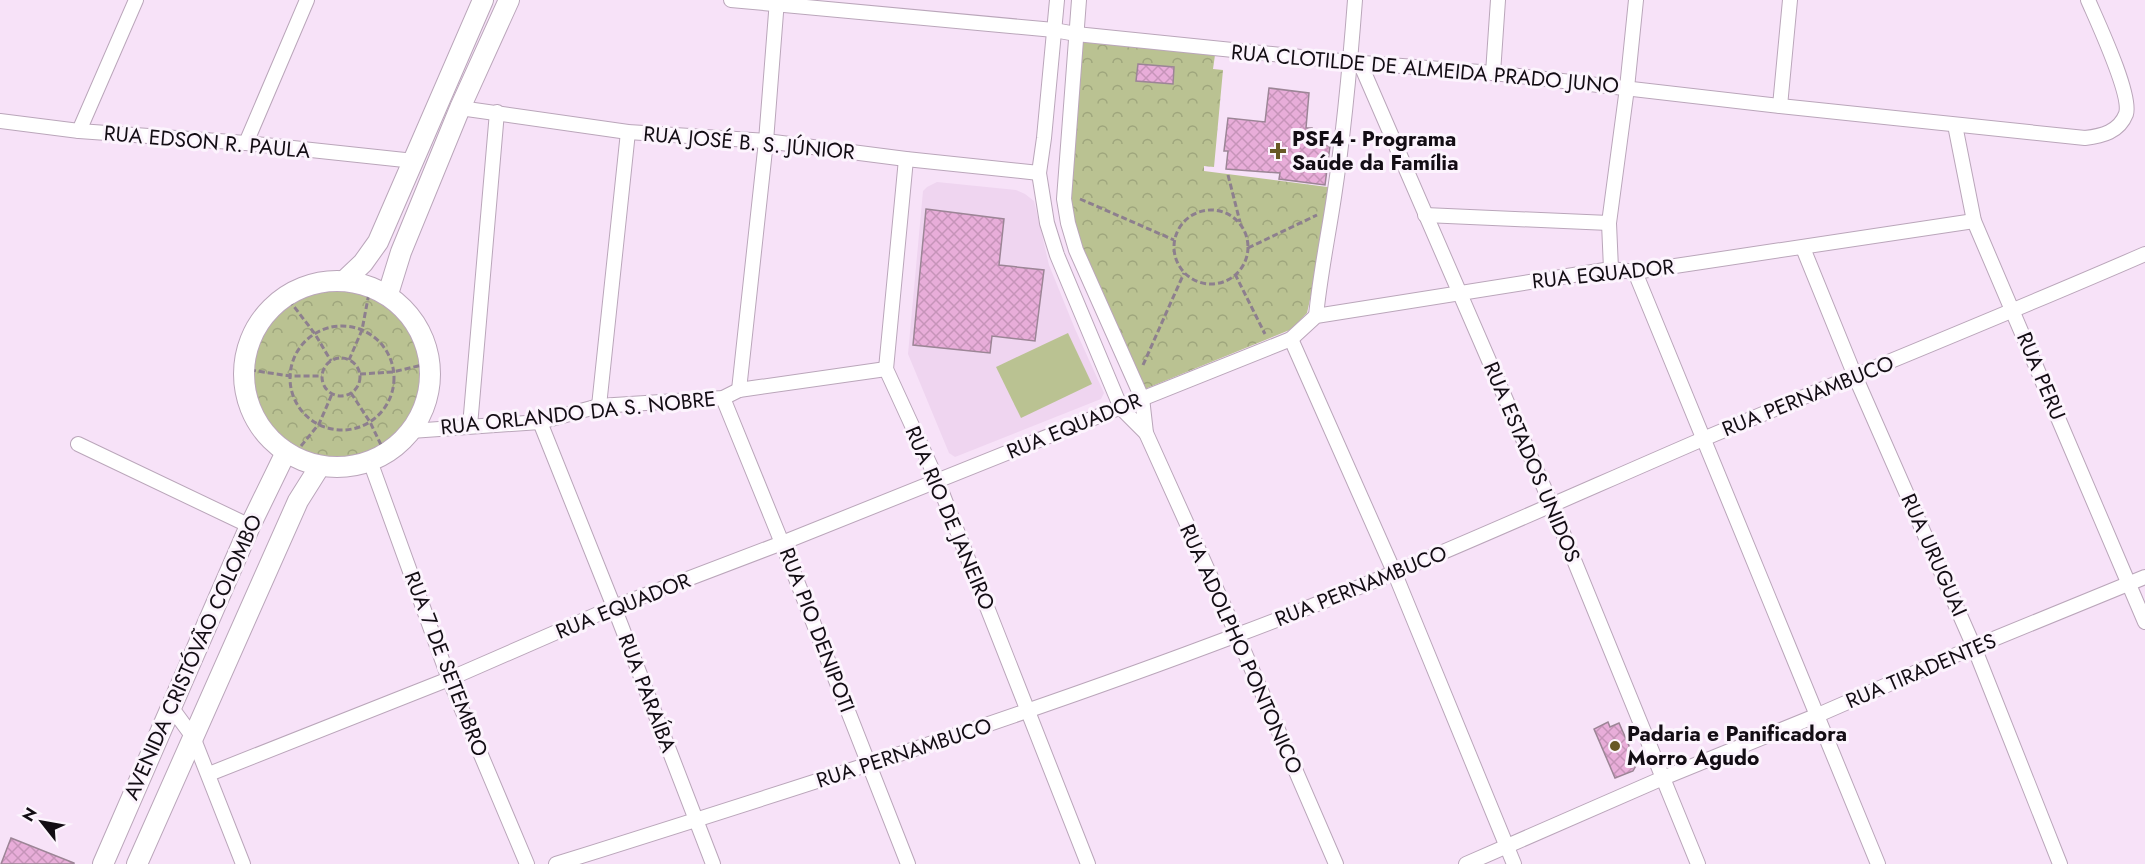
<svg xmlns="http://www.w3.org/2000/svg" width="2145" height="864" font-family="Jost,sans-serif">
  <defs>
    <pattern id="park-crowns" width="20" height="18" patternUnits="userSpaceOnUse" patternTransform="scale(1.5)"><rect width="20" height="18" fill="#bac292"/><path d="M2 6a3 3 0 1 1 6 0M12 15a3 3 0 1 1 6 0" fill="none" stroke="#9fa67d"/></pattern>
    <pattern id="building-cross-hatch" width="8" height="8" patternUnits="userSpaceOnUse" patternTransform="scale(1.5)"><rect width="8" height="8" fill="#e8add9"/><path d="M0 0l8 8M0 8l8-8" fill="none" stroke="#c694b9"/></pattern>
  </defs>
  <rect width="100%" height="100%" fill="#f7e2f8"/>
  <path fill="#efd5f0" d="M 937,182 L 1016,190 L 1025,194 L 1034,201 L 1049,265 L 1075,329 L 1104,393 L 1101,399 L 955,457 L 949,453 L 908,354 L 923,191 L 927,187 Z"/>
  <path fill="#bac292" d="M 1068,333 L 1092,384 L 1021,418 L 996,367 Z"/>
  <g fill="url(#park-crowns)">
    <path d="M 1081,42 L 1215,55 L 1213,69 L 1223,70 L 1214,167 L 1204,166 L 1204,171 L 1335,188 L 1307,313 L 1292,329 L 1140,391 L 1138,378 L 1081,243 L 1073,216 L 1070,184 Z"/>
    <circle cx="336" cy="373" r="87"/>
  </g>
  <g fill="url(#building-cross-hatch)" stroke="#9c8596" stroke-width="1.5">
    <path d="M 1138,64 L 1174,67 L 1173,84 L 1136,81 Z"/>
    <path d="M 1269,88 L 1309,93 L 1306,128 L 1312,128 L 1311,144 L 1330,146 L 1325,185 L 1279,179 L 1280,173 L 1226,169 L 1228,151 L 1224,151 L 1228,118 L 1265,122 Z"/>
    <path d="M 926,209 L 1004,219 L 999,265 L 1044,270 L 1035,341 L 992,336 L 990,353 L 913,345 Z"/>
    <path d="M 1608,722 L 1610,727 L 1619,723 L 1637,764 L 1633,771 L 1615,778 L 1594,729 Z"/>
    <path d="M 11,838 L 74,863 L 74,864 L 1,864 Z"/>
  </g>
  <g fill="none" stroke-linecap="round" stroke-linejoin="round">
    <g stroke="#baa6ba" stroke-width="16">
      <g id="street">
        <path d="M 731,0 L 1054,30 L 1076,34 L 1350,62 L 1493,73 L 1780,106 L 2085,138 C 2102,136 2119,132 2126,114 C 2132,95 2097,21 2088,0"/>
        <path d="M 1057,0 L 1044,138 L 1039,173 L 1047,223 L 1057,255 L 1121,408 L 1146,433"/>
        <path d="M 1079,0 L 1064,199 L 1068,223 L 1076,250 L 1142,398 L 1146,433 L 1237,635 L 1336,864"/>
        <path d="M 1360,63 L 1552,506 L 1698,864"/>
        <path d="M 1493,73 L 1498,0"/>
        <path d="M 1780,106 L 1790,0"/>
        <path d="M 460,108 L 628,132 L 766,141 L 906,159 L 1039,173"/>
        <path d="M 0,121 L 79,131 L 246,143 L 414,161"/>
        <path d="M 1955,125 L 1974,221 L 2145,622"/>
        <path d="M 79,131 L 136,0"/>
        <path d="M 246,143 L 307,0"/>
        <path d="M 906,159 L 886,369 L 937,480 L 1088,864"/>
        <path d="M 1425,215 L 1609,223"/>
        <path d="M 1803,248 L 1855,376 L 1974,647 L 2060,864"/>
        <path d="M 1611,269 L 1609,223 L 1627,88 L 1636,0"/>
        <path d="M 1635,272 L 1878,864"/>
        <path d="M 1316,316 C 1320,275 1328,237 1334,197 C 1344,132 1350,66 1355,0"/>
        <path d="M 1291,339 L 1395,574 L 1514,864"/>
        <path d="M 739,390 L 766,141 L 777,0"/>
        <path d="M 723,398 L 782,543 L 908,864"/>
        <path d="M 599,406 L 628,132"/>
        <path d="M 540,422 L 614,607 L 713,864"/>
        <path d="M 470,426 L 497,112"/>
        <path d="M 411,431 L 540,422 L 599,406 L 723,398 L 739,390 L 886,369"/>
        <path d="M 78,444 L 250,526"/>
        <path d="M 370,461 L 449,679 L 527,864"/>
        <path d="M 171,707 L 193,737 L 243,864"/>
        <path d="M 209,774 L 449,679 L 614,607 L 782,543 L 1291,339 L 1316,316 L 1611,269 L 1635,272 L 1974,221"/>
        <path d="M 556,864 C 785,792 1013,720 1237,635 C 1395,576 1548,506 1703,439 C 1850,377 1998,318 2145,254"/>
        <path d="M 1466,864 L 1663,778 L 1818,715 L 1974,647 L 2145,577"/>
      </g>
    </g>
    <g stroke="#baa6ba" stroke-width="22">
      <g id="secondary">
        <path d="M 344,281 L 363,263 L 378,242 L 483,0"/>
        <circle cx="337" cy="374" r="93"/>
        <path d="M 388,294 L 401,252 L 460,108 L 509,0"/>
        <path d="M 103,864 L 250,526 L 286,452"/>
        <path d="M 137,864 L 298,501 L 320,466"/>
      </g>
    </g>
    <g stroke="#8d7f8e" stroke-width="3" stroke-dasharray="6 3" stroke-linecap="butt">
      <path d="M 1228,175 L 1240,222"/>
      <path d="M 1080,199 L 1174,240"/>
      <circle cx="1211" cy="247" r="37"/>
      <path d="M 1248,248 L 1317,215"/>
      <path d="M 1235,274 L 1265,334"/>
      <path d="M 289,300 L 315,334 L 331,361"/>
      <circle cx="342" cy="378" r="52"/>
      <circle cx="341" cy="377" r="19"/>
      <path d="M 349,360 L 362,330 L 369,293"/>
      <path d="M 1143,365 L 1184,273"/>
      <path d="M 250,370 L 290,376 L 322,376"/>
      <path d="M 360,374 L 393,372 L 422,365"/>
      <path d="M 351,393 L 370,422 L 382,447"/>
      <path d="M 301,446 L 319,424 L 332,394"/>
    </g>
    <use href="#street" stroke="#fff" stroke-width="14"/>
    <use href="#secondary" stroke="#fff" stroke-width="20"/>
  </g>
  <g fill="#675825" stroke="#fcf4fd" stroke-width="2">
    <path d="M1275 142h6v6h6v6h-6v6h-6v-6h-6v-6h6z"/>
    <circle cx="1615" cy="746" r="6"/>
  </g>
  <g text-anchor="middle" stroke-width="6" stroke-linejoin="round" paint-order="stroke">
    <g font-size="21" fill="#130d14" stroke="#fcf4fd">
      <text transform="translate(1425 69) rotate(5)" y="7">RUA CLOTILDE DE ALMEIDA PRADO JUNO</text>
      <text transform="translate(207 142) rotate(5)" y="7">RUA EDSON R. PAULA</text>
      <text transform="translate(749 143) rotate(5)" y="7">RUA JOSÉ B. S. JÚNIOR</text>
      <text transform="translate(1603 274) rotate(-6)" y="7">RUA EQUADOR</text>
      <text transform="translate(2041 376) rotate(67)" y="7">RUA PERU</text>
      <text transform="translate(1808 396) rotate(-22)" y="7">RUA PERNAMBUCO</text>
      <text transform="translate(578 413) rotate(-6)" y="7">RUA ORLANDO DA S. NOBRE</text>
      <text transform="translate(1074 426) rotate(-22)" y="7">RUA EQUADOR</text>
      <text transform="translate(1532 462) rotate(67)" y="7">RUA ESTADOS UNIDOS</text>
      <text transform="translate(950 518) rotate(67)" y="7">RUA RIO DE JANEIRO</text>
      <text transform="translate(1934 555) rotate(66)" y="7">RUA URUGUAI</text>
      <text transform="translate(1361 586) rotate(-22)" y="7">RUA PERNAMBUCO</text>
      <text transform="translate(623 606) rotate(-22)" y="7">RUA EQUADOR</text>
      <text transform="translate(817 630) rotate(69)" y="7">RUA PIO DENIPOTI</text>
      <text transform="translate(1241 649) rotate(66)" y="7">RUA ADOLPHO PONTONICO</text>
      <text transform="translate(193 657) rotate(-66)" y="7">AVENIDA CRISTÓVÃO COLOMBO</text>
      <text transform="translate(446 664) rotate(69)" y="7">RUA 7 DE SETEMBRO</text>
      <text transform="translate(1921 671) rotate(-23)" y="7">RUA TIRADENTES</text>
      <text transform="translate(647 693) rotate(69)" y="7">RUA PARAÍBA</text>
      <text transform="translate(904 753) rotate(-18)" y="7">RUA PERNAMBUCO</text>
    </g>
    <g font-size="21" font-weight="bold" fill="#130d14" stroke="#fcf4fd" text-anchor="start">
      <text x="1292" y="146">PSF4 - Programa<tspan x="1292" dy="24">Saúde da Família</tspan></text>
      <text x="1627" y="741">Padaria e Panificadora<tspan x="1627" dy="24">Morro Agudo</tspan></text>
    </g>
  </g>
  <g transform="translate(42 822) rotate(301)" stroke="#fcf4fd" stroke-width="4.5" paint-order="stroke">
  <path d="M0-4.5L10 22L0 15L-10 22Z" fill="#130d14"/>
  <text y="-9" font-size="16" font-weight="bold" text-anchor="middle" fill="#130d14">N</text>
  </g>
</svg>
